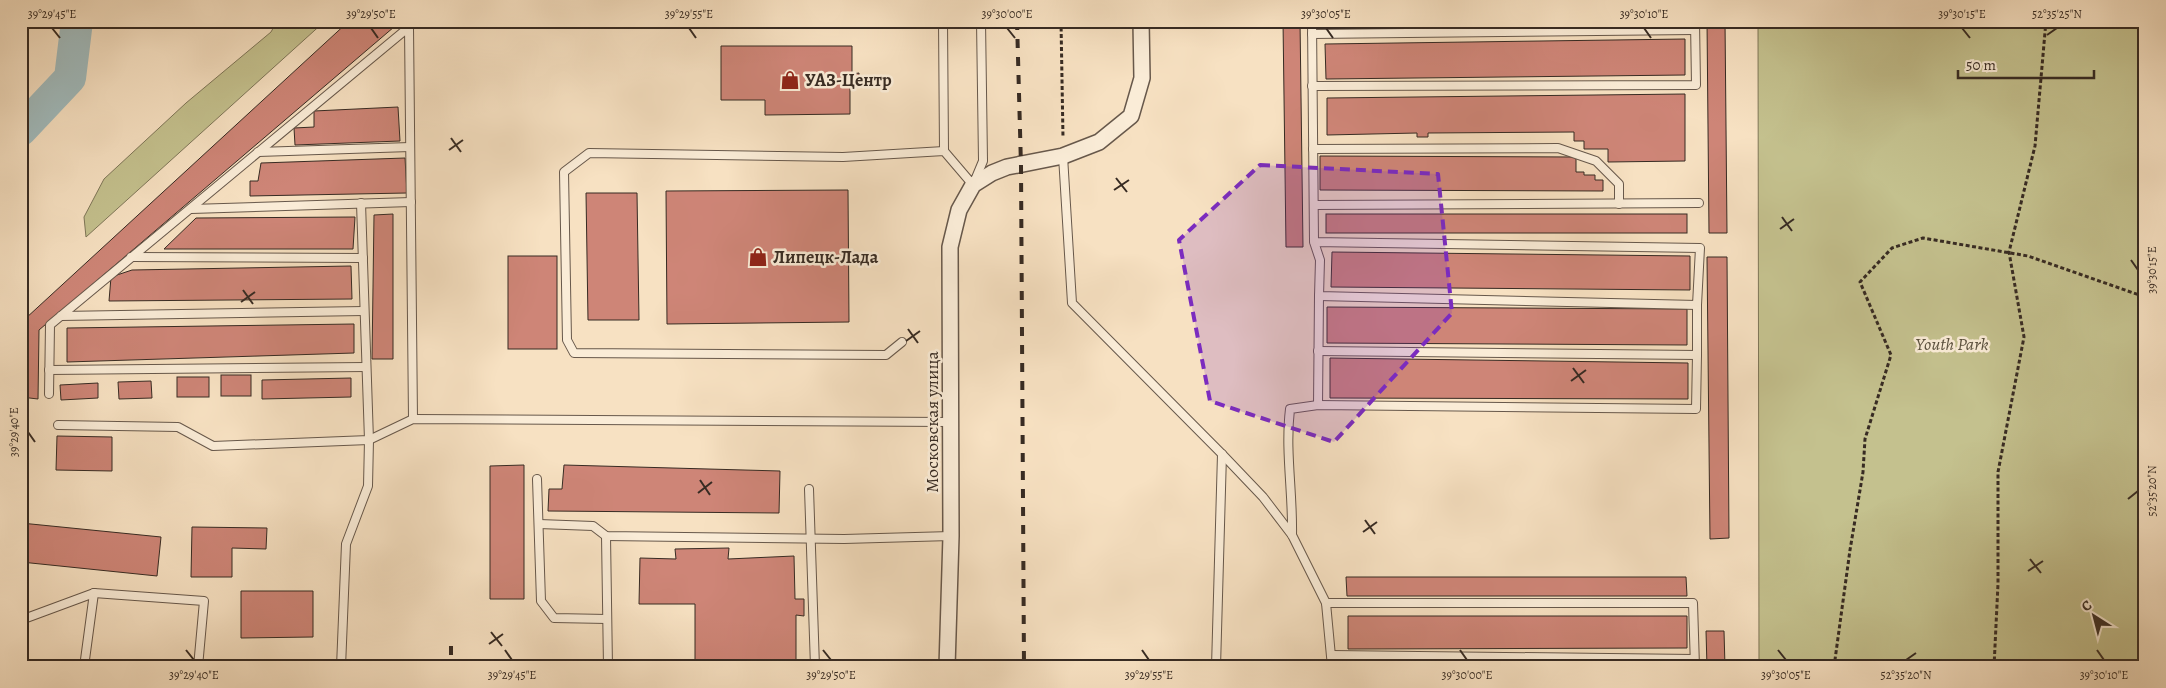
<svg xmlns="http://www.w3.org/2000/svg" width="2166" height="688" font-family="Alegreya,serif">
  <rect width="100%" height="100%" fill="#f7e1c2"/>
  <filter id="stains"><feTurbulence type="fractalNoise" baseFrequency=".004" numOctaves="4"/><feColorMatrix values="0 0 0 0 .2 0 0 0 0 .09 0 0 0 0 .02 0 0 0 .5 -.17"/></filter>
  <radialGradient id="worn" r=".72"><stop offset=".6" stop-color="#630" stop-opacity="0"/><stop offset="1" stop-color="#630" stop-opacity=".3"/></radialGradient>
  <g fill="#c4c18e" stroke="#7e7658">
    <path d="M 277,21 L 325,21 L 86,237 L 84,217 L 104,179 L 186,103 L 271,32 Z"/>
    <path d="M 1758,21 L 2145,21 L 2145,667 L 1759,667 Z"/>
  </g>
  <g fill="none" stroke-linecap="round" stroke-linejoin="round">
    <path stroke="#a1bbbd" stroke-width="32" d="M 21,130 L 70,78 L 77,21"/>
  </g>
  <g fill="#ce8577" stroke="#372b23">
    <path d="M 349,21 L 401,21 L 39,330 L 38,399 L 21,397 L 21,351 L 24,351 L 25,319 Z"/>
    <path d="M 1283,21 L 1300,21 L 1303,247 L 1286,247 Z"/>
    <path d="M 1326,21 L 1685,21 L 1685,22 L 1326,25 Z"/>
    <path d="M 1707,21 L 1725,21 L 1727,233 L 1709,233 Z"/>
    <path d="M 1685,39 L 1685,75 L 1326,79 L 1325,44 Z"/>
    <path d="M 721,46 L 852,46 L 852,74 L 859,73 L 859,87 L 850,87 L 850,114 L 765,115 L 765,100 L 721,100 Z"/>
    <path d="M 1685,94 L 1685,161 L 1608,162 L 1608,149 L 1584,149 L 1584,141 L 1574,141 L 1574,132 L 1428,133 L 1428,137 L 1417,137 L 1417,133 L 1327,135 L 1327,98 Z"/>
    <path d="M 398,107 L 400,141 L 295,145 L 294,128 L 314,127 L 314,111 Z"/>
    <path d="M 1320,156 L 1576,157 L 1576,172 L 1584,172 L 1584,175 L 1595,175 L 1595,180 L 1603,180 L 1603,191 L 1320,190 Z"/>
    <path d="M 405,158 L 407,193 L 250,196 L 250,181 L 258,181 L 261,163 Z"/>
    <path d="M 848,190 L 849,322 L 667,324 L 666,191 Z"/>
    <path d="M 586,193 L 637,193 L 639,320 L 588,320 Z"/>
    <path d="M 393,214 L 393,359 L 372,359 L 374,215 Z"/>
    <rect x="1326" y="214" width="361" height="19"/>
    <path d="M 355,217 L 353,249 L 164,249 L 196,218 Z"/>
    <path d="M 1332,252 L 1690,256 L 1690,290 L 1331,287 Z"/>
    <rect x="508" y="256" width="49" height="93"/>
    <path d="M 1707,257 L 1727,257 L 1729,538 L 1710,539 Z"/>
    <path d="M 351,266 L 352,299 L 109,301 L 111,277 L 132,270 Z"/>
    <path d="M 1327,307 L 1687,309 L 1687,345 L 1327,343 Z"/>
    <path d="M 354,324 L 354,353 L 67,362 L 67,328 Z"/>
    <path d="M 1330,358 L 1688,363 L 1688,399 L 1330,398 Z"/>
    <rect x="221" y="375" width="30" height="21"/>
    <rect x="177" y="377" width="32" height="20"/>
    <path d="M 351,378 L 351,397 L 262,399 L 262,380 Z"/>
    <path d="M 151,381 L 152,398 L 119,399 L 118,382 Z"/>
    <path d="M 98,383 L 98,398 L 61,400 L 60,385 Z"/>
    <path d="M 57,436 L 112,437 L 112,471 L 56,470 Z"/>
    <path d="M 524,465 L 524,599 L 490,599 L 490,466 Z"/>
    <path d="M 564,465 L 780,471 L 779,513 L 548,511 L 549,489 L 562,489 Z"/>
    <path d="M 21,523 L 161,537 L 157,576 L 21,562 Z"/>
    <path d="M 192,527 L 267,528 L 266,549 L 232,548 L 232,577 L 191,577 Z"/>
    <path d="M 729,548 L 728,559 L 794,556 L 795,599 L 804,599 L 804,616 L 796,615 L 796,667 L 695,667 L 695,604 L 639,604 L 640,558 L 676,559 L 675,549 Z"/>
    <path d="M 1346,577 L 1686,577 L 1687,596 L 1347,596 Z"/>
    <path d="M 241,591 L 313,591 L 313,637 L 241,638 Z"/>
    <path d="M 1348,616 L 1687,616 L 1687,648 L 1348,649 Z"/>
    <path d="M 1706,631 L 1724,631 L 1725,667 L 1707,667 Z"/>
    <rect x="236" y="664" width="75" height="3"/>
  </g>
  <g fill="none" stroke-linecap="round" stroke-linejoin="round">
    <g stroke="#67584b" stroke-width="10">
      <g id="lane">
        <path d="M 943,21 L 944,151"/>
        <path d="M 1312,21 L 1314,242 L 1320,260 L 1319,296 L 1697,305 L 1700,248 L 1314,242"/>
        <path d="M 1312,34 L 1695,30"/>
        <path d="M 1312,86 L 1696,85 L 1695,21"/>
        <path d="M 1313,149 L 1558,148 L 1596,161 L 1619,184 L 1619,204"/>
        <path d="M 258,152 L 410,147"/>
        <path d="M 1063,156 L 1072,303 L 1222,454 L 1263,497 L 1292,535 L 1326,603 L 1332,667"/>
        <path d="M 1314,205 L 1699,203"/>
        <path d="M 191,209 L 411,202"/>
        <path d="M 131,257 L 363,258"/>
        <path d="M 61,316 L 364,311"/>
        <path d="M 902,342 L 886,355 L 574,353 L 567,340 L 564,172 L 589,153 L 843,157 L 944,151 L 973,185 L 983,161 L 981,21"/>
        <path d="M 1318,351 L 1697,355 L 1697,305"/>
        <path d="M 49,370 L 366,367"/>
        <path d="M 49,394 L 50,325 L 409,27 L 413,419"/>
        <path d="M 1318,405 L 1319,296"/>
        <path d="M 58,425 L 178,427 L 213,446 L 369,440 L 413,419 L 950,422"/>
        <path d="M 537,479 L 541,601 L 554,618 L 607,619"/>
        <path d="M 809,489 L 815,667"/>
        <path d="M 539,524 L 593,526 L 606,536 L 844,539 L 951,536"/>
        <path d="M 1292,535 C 1293,493 1285,451 1290,409 L 1318,405 L 1696,409 L 1697,355"/>
        <path d="M 606,536 L 608,667"/>
        <path d="M 1326,603 L 1693,603 L 1695,667"/>
        <path d="M 21,620 L 94,593 L 204,601 L 198,667"/>
        <path d="M 1332,655 L 1694,659"/>
        <path d="M 84,667 L 94,593"/>
        <path d="M 341,667 L 346,544 L 368,486 L 369,440 L 361,203"/>
        <path d="M 1216,667 L 1222,454"/>
      </g>
    </g>
    <g stroke="#67584b" stroke-width="18">
      <path id="street" d="M 947,667 L 951,536 L 950,247 L 959,210 L 973,185 L 992,173 L 1007,167 L 1063,156 L 1099,142 L 1131,116 L 1142,78 L 1141,21"/>
    </g>
    <g stroke="#372b23" stroke-width="3" stroke-dasharray="4 2.5" stroke-linecap="butt">
      <path d="M 1061,21 L 1063,138"/>
      <path d="M 1834,667 L 1850,550 L 1863,472 L 1865,439 L 1891,355 L 1860,282 L 1892,248 L 1923,238 L 2028,256 L 2145,297"/>
      <path d="M 1994,667 L 1998,584 L 1998,472 L 2024,337 L 2009,252 L 2035,146 L 2046,21"/>
    </g>
    <use href="#lane" stroke="#faecd7" stroke-width="8"/>
    <use href="#street" stroke="#faecd7" stroke-width="15"/>
    <g stroke="#372b23" stroke-width="4" stroke-dasharray="9 9" stroke-linecap="butt">
      <path d="M 1017,21 L 1021,166 L 1024,667"/>
      <path d="M 451,646 L 451,667"/>
    </g>
  </g>
  <path fill="#7b2cbf" fill-opacity="0.2" stroke="#7b2cbf" stroke-width="4" stroke-dasharray="10 6" stroke-linejoin="round" d="M 1260,165 L 1438,174 L 1452,313 L 1334,442 L 1210,401 L 1179,240 Z"/>
  <path fill="none" stroke="#372b23" stroke-width="2" d="M 52,28 L 60,38M 371,28 L 378,38M 689,28 L 696,38M 1007,28 L 1015,38M 1326,28 L 1333,38M 1644,28 L 1651,38M 1962,28 L 1970,38M 2047,35 L 2057,28M 451,138 L 461,152M 449,150 L 463,140M 1116,178 L 1127,192M 1114,190 L 1129,180M 1782,217 L 1792,231M 1780,229 L 1794,219M 2131,260 L 2138,270M 243,290 L 253,304M 241,302 L 255,292M 908,329 L 918,343M 906,341 L 920,331M 1573,368 L 1584,383M 1571,381 L 1586,370M 28,432 L 35,442M 700,480 L 710,495M 698,493 L 712,482M 2128,499 L 2138,491M 1365,520 L 1375,534M 1363,532 L 1377,522M 2030,559 L 2041,573M 2028,571 L 2043,561M 491,632 L 502,646M 489,644 L 503,634M 186,650 L 194,660M 505,650 L 512,660M 823,650 L 831,660M 1142,650 L 1149,660M 1460,650 L 1467,660M 1778,650 L 1786,660M 2097,650 L 2104,660M 1906,660 L 1916,653"/>
  <defs>
    <g id="shop-bare" transform="scale(1.5)"><path d="M-5-2.5h2.3a2.7 3.5 0 0 1 5.4 0H5L5.5 6h-11ZM-1.5-2.5h3a1.5 2.3 0 0 0-3 0Z" fill="#8f2418" stroke="#faecd7" stroke-width="2.5" paint-order="stroke"/></g>
  </defs>
  <g fill-rule="evenodd">
    <use href="#shop-bare" x="790" y="80"/>
    <use href="#shop-bare" x="758" y="257"/>
  </g>
  <g text-anchor="middle" stroke-width="5" stroke-linejoin="round" paint-order="stroke">
    <g font-size="18" font-weight="bold" fill="#372b23" stroke="#faecd7" text-anchor="start">
      <text x="805" y="86">УАЗ-Центр</text>
      <text x="773" y="263">Липецк-Лада</text>
    </g>
    <g font-size="18" font-style="italic" fill="#5a503e" stroke="#faecd7">
      <text x="1952" y="350">Youth Park</text>
    </g>
    <g font-size="18" fill="#372b23" stroke="#faecd7">
      <text transform="translate(932 422) rotate(-90)" y="6">Московская улица</text>
    </g>
  </g>
  <rect width="2166" height="688" fill="none" stroke="#f7e1c2" stroke-width="55"/>
  <g transform="translate(2094 616) rotate(324)" stroke="#faecd7" stroke-width="4" paint-order="stroke">
  <path d="M0-4L9 19L0 12L-9 19Z" fill="#372b23"/>
  <text y="-8" font-size="14" font-weight="bold" text-anchor="middle" fill="#372b23">С</text>
  </g>
  <path d="M1958 70v8h136v-8" fill="none" stroke="#372b23" stroke-width="2.5"/>
  <text x="1966" y="70" font-size="15" fill="#372b23" stroke="#faecd7" stroke-width="4" paint-order="stroke">50 m</text>
  <rect x="28" y="28" width="2110" height="632" fill="none" stroke="#372b23" stroke-width="2"/>
  <g font-size="12" text-anchor="middle" fill="#372b23">
    <text x="52" y="18">39°29'45"E</text>
    <text x="371" y="18">39°29'50"E</text>
    <text x="689" y="18">39°29'55"E</text>
    <text x="1007" y="18">39°30'00"E</text>
    <text x="1326" y="18">39°30'05"E</text>
    <text x="1644" y="18">39°30'10"E</text>
    <text x="1962" y="18">39°30'15"E</text>
    <text x="2057" y="18">52°35'25"N</text>
    <text transform="translate(2152 270) rotate(-90)" y="4">39°30'15"E</text>
    <text transform="translate(14 432) rotate(-90)" y="4">39°29'40"E</text>
    <text transform="translate(2152 491) rotate(-90)" y="4">52°35'20"N</text>
    <text x="194" y="679">39°29'40"E</text>
    <text x="512" y="679">39°29'45"E</text>
    <text x="831" y="679">39°29'50"E</text>
    <text x="1149" y="679">39°29'55"E</text>
    <text x="1467" y="679">39°30'00"E</text>
    <text x="1786" y="679">39°30'05"E</text>
    <text x="1906" y="679">52°35'20"N</text>
    <text x="2104" y="679">39°30'10"E</text>
  </g>
  <rect width="100%" height="100%" filter="url(#stains)"/>
  <rect width="100%" height="100%" fill="url(#worn)"/>
</svg>
